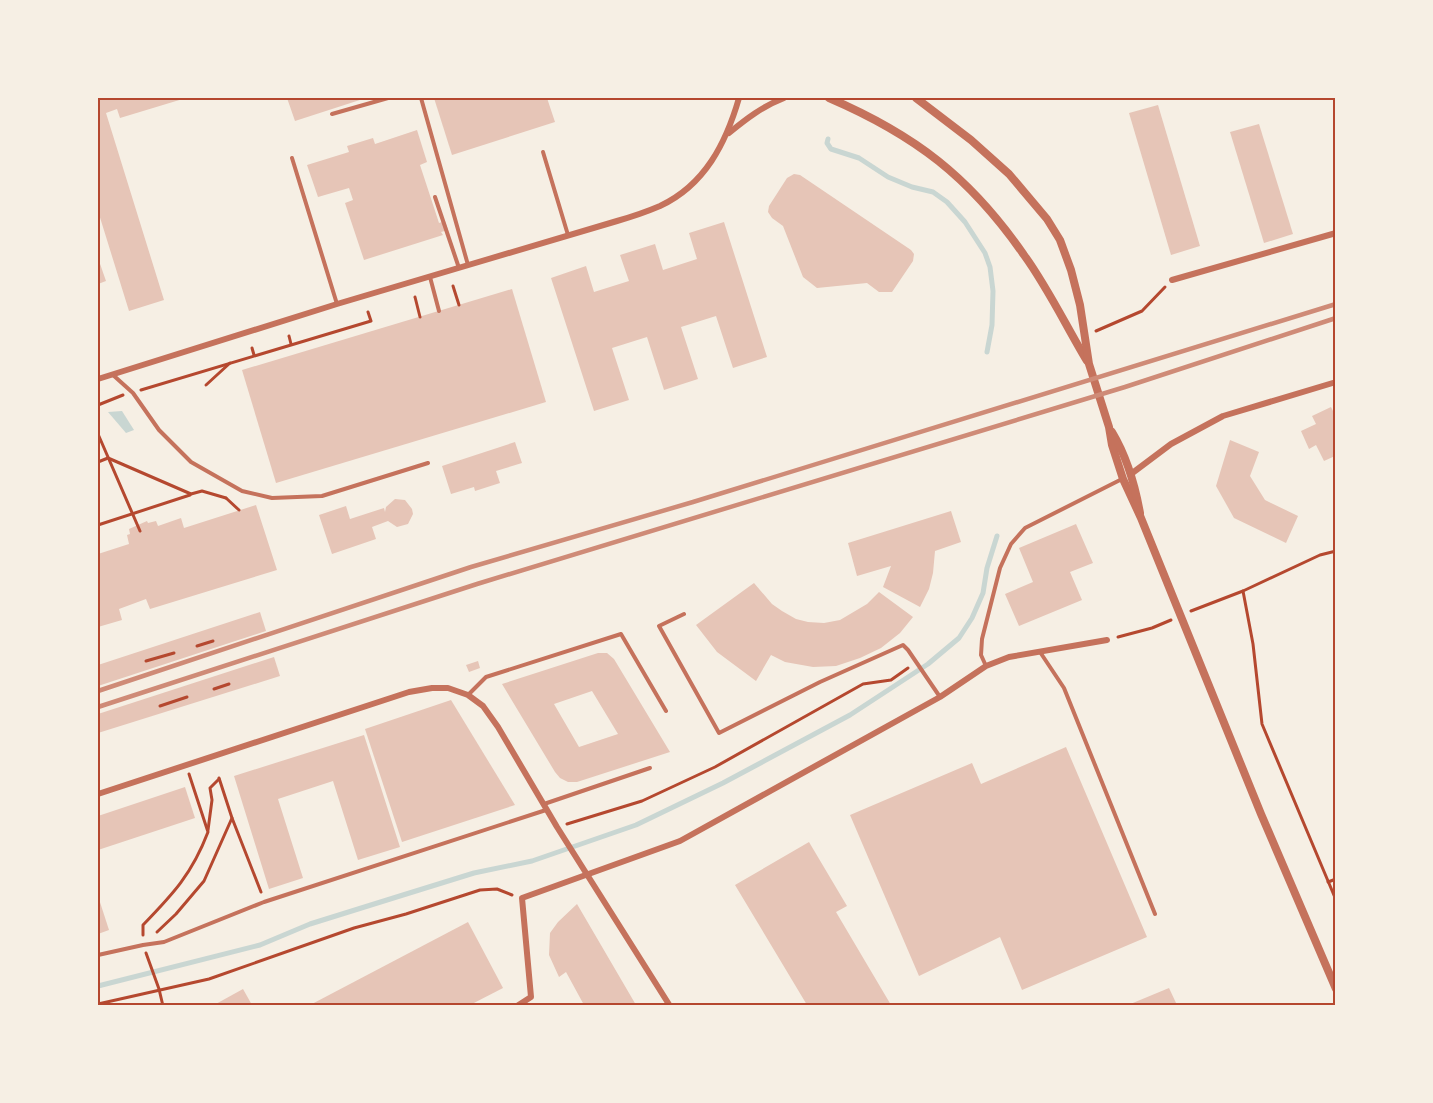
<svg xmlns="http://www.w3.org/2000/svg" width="1433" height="1103" font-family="Spectral,serif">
  <rect width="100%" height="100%" fill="#f6efe4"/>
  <path fill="#c9d6d2" d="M 122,411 L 134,430 L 126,433 L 108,412 Z"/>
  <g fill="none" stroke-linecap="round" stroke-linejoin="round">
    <g stroke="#c9d6d2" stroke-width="5">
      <path d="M 828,139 L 827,143 L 831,149 L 859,158 L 888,177 L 912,187 L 933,192 L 947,202 L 965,222 L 985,253 L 990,267 L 993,291 L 992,325 L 987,352"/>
      <path d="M 98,986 L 260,945 L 310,924 L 403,895 L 474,873 L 532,861 L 636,825 L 723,783 L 850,715 L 928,664 L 959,638 L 972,618 L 983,593 L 987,568 L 997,536"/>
    </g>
  </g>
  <g fill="#e6c5b7" fill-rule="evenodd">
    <path d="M 98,98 L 186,98 L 120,118 L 117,109 L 106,113 L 164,300 L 129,311 L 98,211 Z"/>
    <path d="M 287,98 L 366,98 L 295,121 Z"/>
    <path d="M 434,98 L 547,98 L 555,122 L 452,155 Z"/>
    <path d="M 1158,105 L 1200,246 L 1171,255 L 1129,113 Z"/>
    <path d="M 1259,124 L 1293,234 L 1264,243 L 1230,132 Z"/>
    <path d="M 417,130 L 427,162 L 420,165 L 439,223 L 445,221 L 448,230 L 441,232 L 443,235 L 364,260 L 345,203 L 353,200 L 349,188 L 318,197 L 307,165 L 349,152 L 347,146 L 373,138 L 375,144 Z"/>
    <path d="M 794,174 L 800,175 L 911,250 L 914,254 L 913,261 L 892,292 L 879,292 L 867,283 L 817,288 L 803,277 L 783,226 L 772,218 L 768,212 L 769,206 L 787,178 Z"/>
    <path d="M 724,222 L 767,357 L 733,368 L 716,316 L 681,327 L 698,379 L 664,390 L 647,337 L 612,348 L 629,400 L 594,411 L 551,278 L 586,266 L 594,292 L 629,281 L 620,255 L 655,244 L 663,270 L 697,259 L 689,233 Z"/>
    <path d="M 98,258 L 106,281 L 98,284 Z"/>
    <path d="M 512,289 L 546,402 L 276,483 L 242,370 Z"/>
    <path d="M 1331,407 L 1335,415 L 1335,456 L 1324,461 L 1316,445 L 1309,449 L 1301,431 L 1316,424 L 1312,416 Z"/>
    <path d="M 1230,440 L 1259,452 L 1250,476 L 1265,500 L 1298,516 L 1286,543 L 1234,518 L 1216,486 Z"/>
    <path d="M 515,442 L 522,463 L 496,471 L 500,483 L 475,491 L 474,487 L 451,494 L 442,466 Z"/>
    <path d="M 395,499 L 405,500 L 412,509 L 413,514 L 408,524 L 397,527 L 388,521 L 372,527 L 376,539 L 332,554 L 319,515 L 346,506 L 350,519 L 384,508 L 385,512 L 386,507 Z"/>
    <path d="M 256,505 L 277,570 L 150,609 L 146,599 L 119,609 L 122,620 L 98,627 L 98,554 L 129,544 L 127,535 L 130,534 L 129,529 L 147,521 L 148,523 L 156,521 L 158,526 L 181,518 L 184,528 Z"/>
    <path d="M 951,511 L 961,542 L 935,551 L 933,573 L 929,589 L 920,607 L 883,587 L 891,566 L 857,576 L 848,543 Z"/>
    <path d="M 1076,524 L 1093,563 L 1070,572 L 1082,600 L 1019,626 L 1005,594 L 1033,582 L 1019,548 Z"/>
    <path d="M 754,583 L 772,604 L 782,611 L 796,619 L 808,622 L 824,623 L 840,620 L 867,604 L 879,592 L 913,617 L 900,633 L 881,648 L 860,658 L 836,666 L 813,667 L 785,662 L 771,655 L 756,681 L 717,652 L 696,625 Z"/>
    <path d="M 260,612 L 266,631 L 98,686 L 98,665 Z"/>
    <path d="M 598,653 L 607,653 L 614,659 L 670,752 L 577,782 L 568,782 L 560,778 L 555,772 L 502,684 ZM 592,691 L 618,734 L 579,747 L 554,704 Z"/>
    <path d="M 274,657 L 280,676 L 98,733 L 98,714 Z"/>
    <path d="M 478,661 L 480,668 L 469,672 L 466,665 Z"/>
    <path d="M 451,700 L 515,805 L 402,842 L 365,729 Z"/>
    <path d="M 364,735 L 400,847 L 358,860 L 333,781 L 278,799 L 303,878 L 269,889 L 234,776 Z"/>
    <path d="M 1066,747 L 1147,937 L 1022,990 L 1000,937 L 919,976 L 850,815 L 972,763 L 981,784 Z"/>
    <path d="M 185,787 L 195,818 L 98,850 L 98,816 Z"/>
    <path d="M 809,842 L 847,906 L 836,912 L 891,1005 L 807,1005 L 735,885 Z"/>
    <path d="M 98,896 L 109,930 L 98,934 Z"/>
    <path d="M 577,904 L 636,1005 L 584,1005 L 566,972 L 559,977 L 549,955 L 550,933 L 558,922 Z"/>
    <path d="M 468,922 L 503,988 L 470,1005 L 310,1005 Z"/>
    <path d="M 1169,988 L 1177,1005 L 1128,1005 Z"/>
    <path d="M 243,989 L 252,1005 L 214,1005 Z"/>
  </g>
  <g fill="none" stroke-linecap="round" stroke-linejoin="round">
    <g stroke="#b5482f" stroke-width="3">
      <path d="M 453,286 L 459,305"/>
      <path d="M 415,297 L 420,317"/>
      <path d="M 1096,331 L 1142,311 L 1165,287"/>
      <path d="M 289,336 L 291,344"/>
      <path d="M 252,348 L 254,355"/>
      <path d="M 206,385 L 230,363"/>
      <path d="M 141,390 L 371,321 L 368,312"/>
      <path d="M 98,405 L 123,395"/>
      <path d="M 98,434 L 140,531"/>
      <path d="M 98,462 L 108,458 L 191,494 L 202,491 L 226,498"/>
      <path d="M 226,498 L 239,510"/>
      <path d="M 98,525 L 190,495"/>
      <path d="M 1243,591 L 1253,644 L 1262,724 L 1336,900"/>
      <path d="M 1191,611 L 1243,591 L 1320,555 L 1336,551"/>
      <path d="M 1118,637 L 1152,628 L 1171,620"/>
      <path d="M 197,646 L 213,641"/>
      <path d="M 146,661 L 174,653"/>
      <path d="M 214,689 L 229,684"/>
      <path d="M 160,706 L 187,697"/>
      <path d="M 232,818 L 261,892"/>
      <path d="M 567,824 L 642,801 L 715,767 L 863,684 L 891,680 L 908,668"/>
      <path d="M 208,830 L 212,800 L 210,788 L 219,779"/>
      <path d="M 1328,882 L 1336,879"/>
      <path d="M 157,932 L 176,914 L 204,881 L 232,818 L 219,778"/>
      <path d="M 143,935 L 143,925 C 173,894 192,874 208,832 L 189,774"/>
      <path d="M 146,953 L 159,989 L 163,1006"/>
      <path d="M 98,1004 L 209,979 L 354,928 L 406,914 L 480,890 L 497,889 L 512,895"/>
    </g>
    <g stroke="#c5725c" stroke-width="4">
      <path d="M 421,98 L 468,265"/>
      <path d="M 332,114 L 388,98"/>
      <path d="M 543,152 L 568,235"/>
      <path d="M 292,158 L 337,304"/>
      <path d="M 435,197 L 459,268"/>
      <path d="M 430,277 L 439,311"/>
      <path d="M 113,375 L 133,393 L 159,430 L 191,462 L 242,491 L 272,498 L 322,496 L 428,463"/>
      <path d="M 684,614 L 659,626 L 719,733 L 820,682 L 903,645 L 908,650 L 940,697"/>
      <path d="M 1040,652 L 1064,688 L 1155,914"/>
      <path d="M 986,666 L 981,655 L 982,639 L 1000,568 L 1011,544 L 1025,528 L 1122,479"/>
      <path d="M 468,695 L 486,677 L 621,634 L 666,711"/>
      <path d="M 544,804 L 650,768"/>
      <path d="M 98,955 L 143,945 L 164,942 L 264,902 L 546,810"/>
    </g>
    <g stroke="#c5725c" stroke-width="6">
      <path d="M 729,133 C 746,119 763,106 784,98"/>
      <path d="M 1172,280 L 1336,233"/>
      <path d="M 98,379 L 337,304 L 617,221 C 631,217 646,212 660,206 C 705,185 726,143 739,98"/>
      <path d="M 1131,474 L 1171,444 L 1223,416 L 1336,382"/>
      <path d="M 98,794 L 409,692 L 432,688 L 448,688 L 468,695 L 483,706 L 498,727 L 557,827 L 670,1006"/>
      <path d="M 517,1006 L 531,997 L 522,898 L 680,841 L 940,697 L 986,666 L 1009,657 L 1107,640"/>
    </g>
    <g stroke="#c5725c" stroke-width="8">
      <path d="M 829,98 C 915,135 970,177 1024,255 C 1048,288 1066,326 1087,361"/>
      <path d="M 916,98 L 971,140 L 1009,174 L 1047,219 L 1060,240 L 1071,270 L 1080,305 L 1089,364 L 1109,427 L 1112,445 L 1123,479 L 1141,518 L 1261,814 L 1336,989"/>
      <path d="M 1112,432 C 1127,457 1135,485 1140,513"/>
    </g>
    <g stroke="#cf8b77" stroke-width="4.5">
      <path d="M 98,691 L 471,567 L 693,502 L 1336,304"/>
      <path d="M 98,707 L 477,584 L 1125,387 L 1336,318"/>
    </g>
  </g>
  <rect width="1433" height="1103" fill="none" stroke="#f6efe4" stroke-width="198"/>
  <rect x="99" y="99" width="1235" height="905" fill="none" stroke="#b5482f" stroke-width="2"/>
</svg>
